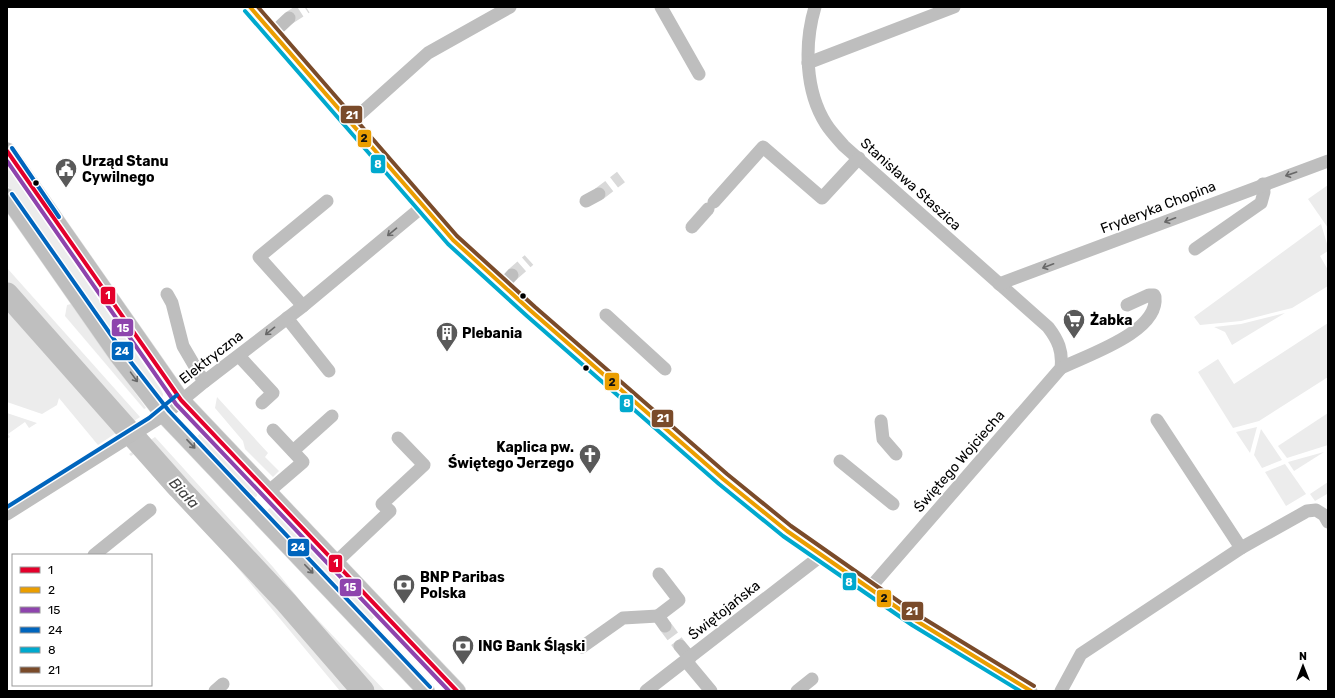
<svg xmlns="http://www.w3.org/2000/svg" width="1335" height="698" font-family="Rubik,sans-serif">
  <rect width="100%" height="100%" fill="#fff"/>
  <g fill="#ececec">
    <path d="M 7,167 L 160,388 L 163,394 L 162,402 L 43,240 L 7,185 Z"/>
    <path d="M 1328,185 L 1328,228 L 1308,199 Z"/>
    <path d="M 1321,224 L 1328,247 L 1328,251 L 1320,256 L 1328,270 L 1328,286 L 1292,308 L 1241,321 L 1200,325 L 1194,317 Z"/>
    <path d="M 7,268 L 140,417 L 98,445 L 59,398 L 57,405 L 42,414 L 7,402 Z"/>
    <path d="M 71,304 L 146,408 L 144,409 L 65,316 L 67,305 Z"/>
    <path d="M 1285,313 L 1232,345 L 1225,332 L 1214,327 L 1241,324 Z"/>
    <path d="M 1328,323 L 1328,377 L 1259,421 L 1233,428 L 1198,372 L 1218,359 L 1234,384 Z"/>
    <path d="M 217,397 L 268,453 L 265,457 L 279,471 L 273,477 L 245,449 L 243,441 L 215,408 Z"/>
    <path d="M 7,413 L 37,423 L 29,428 L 25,422 L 8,434 L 10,437 L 7,439 Z"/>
    <path d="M 1328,413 L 1328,445 L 1287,458 L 1278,446 Z"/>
    <path d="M 1257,427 L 1250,453 L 1236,432 Z"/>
    <path d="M 1261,429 L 1282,460 L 1262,468 L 1254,455 Z"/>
    <path d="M 202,432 L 257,492 L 257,496 L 254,498 L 194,439 Z"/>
    <path d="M 155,437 L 273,567 L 303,604 L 385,691 L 340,691 L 173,490 L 168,493 L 134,454 L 131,456 L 129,454 Z"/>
    <path d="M 1324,452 L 1294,471 L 1288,462 Z"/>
    <path d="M 1285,464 L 1306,494 L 1286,506 L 1265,472 Z"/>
    <path d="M 1328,482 L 1328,495 L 1327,494 L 1315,501 L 1310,494 Z"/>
    <path d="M 271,507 L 375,616 L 370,622 L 265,512 Z"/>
  </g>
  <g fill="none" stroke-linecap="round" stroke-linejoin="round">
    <path stroke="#bfbfbf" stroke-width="23" d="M 7,294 L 179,488 L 286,602 L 363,691"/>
    <g stroke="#d9d9d9" stroke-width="13" stroke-dasharray="13 6" stroke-linecap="butt">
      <path d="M 289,18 L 306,7"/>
      <path d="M 599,194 L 621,177"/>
      <path d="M 512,275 L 529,260"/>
      <path d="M 665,626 L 680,646"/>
    </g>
    <g stroke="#dbdbdb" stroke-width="18">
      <g id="major">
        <path d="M 7,151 L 181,400 L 457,691"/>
        <path d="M 7,197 L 118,356 L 164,415 L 426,691"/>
      </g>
    </g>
    <g stroke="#bebebe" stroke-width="13">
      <path d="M 250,7 L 453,240 L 531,311 L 723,479 L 787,531 L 915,620 L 1031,691"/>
      <path d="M 661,7 L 699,74"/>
      <path d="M 815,7 C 804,44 805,91 826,124 C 831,132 838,139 844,146 L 1048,327 C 1058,340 1063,351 1061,368 L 869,589"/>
      <path d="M 273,33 L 289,18"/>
      <path d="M 808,63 L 954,7"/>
      <path d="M 350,123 L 428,53 L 510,7"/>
      <path d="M 586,201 L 599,194"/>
      <path d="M 714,202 L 763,147 L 822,198 L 859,158"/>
      <path d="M 692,227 L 708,209"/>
      <path d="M 1195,249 L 1261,203 L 1264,192 L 1263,184"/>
      <path d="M 999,284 L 1328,161"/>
      <path d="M 502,286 L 512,275"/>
      <path d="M 167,294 L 172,303 L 183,346 L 204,382"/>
      <path d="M 303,306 L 259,257 L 327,201"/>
      <path d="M 606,315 L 665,369"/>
      <path d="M 287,318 L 329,371"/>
      <path d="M 239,356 L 273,393 L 262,403"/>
      <path d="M 1061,368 C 1087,355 1159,332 1155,297 L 1154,295 L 1149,295 L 1127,305"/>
      <path d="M 1157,420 L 1241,548"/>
      <path d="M 881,421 L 883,439 L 896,454"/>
      <path d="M 293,451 L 332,416"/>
      <path d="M 840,461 L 893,504"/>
      <path d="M 268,492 L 303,462 L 273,430"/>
      <path d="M 7,514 L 164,415 L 204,382 L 303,306 L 422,207"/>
      <path d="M 94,555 L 150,510"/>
      <path d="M 335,563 L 390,511 L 382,504 L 424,465 L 398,438"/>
      <path d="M 659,574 L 679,600 L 658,616 L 665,626"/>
      <path d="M 680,646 L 690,658"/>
      <path d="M 582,647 L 623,618 L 658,616"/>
      <path d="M 686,661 L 711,691"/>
      <path d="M 215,691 L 223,684"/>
      <path d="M 646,691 L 822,555"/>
      <path d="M 797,691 L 812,679"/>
      <path d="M 1061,691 L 1081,654 L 1241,548 L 1307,511 L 1316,510 L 1324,515 L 1328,522"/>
    </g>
    <use href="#major" stroke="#bebebe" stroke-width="17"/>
    <g stroke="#fff" stroke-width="7">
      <path id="bus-1" d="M 7,151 L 181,400 L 457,691"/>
    </g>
    <g stroke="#fff" stroke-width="7">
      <path id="bus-2" d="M 250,7 L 453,240 L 531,311 L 723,479 L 787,531 L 915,620 L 1031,691"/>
    </g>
    <g stroke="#fff" stroke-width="7">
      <path id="bus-3" d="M 7,161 L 176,404 L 449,691"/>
    </g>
    <g stroke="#fff" stroke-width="7">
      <g id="bus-4">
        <path d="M 12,148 L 59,217"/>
        <path d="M 12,194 L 123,352 L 169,411 L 430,687"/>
        <path d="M 7,507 L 149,418 L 177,395"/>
      </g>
    </g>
    <g stroke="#fff" stroke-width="7">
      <path id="bus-5" d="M 245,11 L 448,244 L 527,316 L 719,484 L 783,536 L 912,625 L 1020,691"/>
    </g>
    <g stroke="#fff" stroke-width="7">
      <path id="bus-6" d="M 258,7 L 457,236 L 535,307 L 727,474 L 791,526 L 918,615 L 1034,686"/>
    </g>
    <use href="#bus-1" stroke="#e4002b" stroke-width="4"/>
    <use href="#bus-2" stroke="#eb9e00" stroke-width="4"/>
    <use href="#bus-3" stroke="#8e44ad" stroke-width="4"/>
    <use href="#bus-4" stroke="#0065bd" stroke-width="4"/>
    <use href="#bus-5" stroke="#00a9ce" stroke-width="4"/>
    <use href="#bus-6" stroke="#7a4b2a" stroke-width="4"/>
  </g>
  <defs><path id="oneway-shaft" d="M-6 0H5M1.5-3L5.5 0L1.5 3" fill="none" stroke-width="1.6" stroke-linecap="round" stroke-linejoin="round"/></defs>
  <g stroke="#686868">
    <use href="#oneway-shaft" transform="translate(1291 174) rotate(161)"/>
    <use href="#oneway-shaft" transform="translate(1170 220) rotate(159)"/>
    <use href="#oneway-shaft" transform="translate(392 232) rotate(140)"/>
    <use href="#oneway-shaft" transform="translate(1048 266) rotate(159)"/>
    <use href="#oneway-shaft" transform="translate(270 331) rotate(141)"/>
    <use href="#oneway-shaft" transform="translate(134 377) rotate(54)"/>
    <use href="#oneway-shaft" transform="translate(191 444) rotate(47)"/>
    <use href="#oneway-shaft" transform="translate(309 569) rotate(46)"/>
  </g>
  <defs>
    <g id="civic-pin" transform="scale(1.15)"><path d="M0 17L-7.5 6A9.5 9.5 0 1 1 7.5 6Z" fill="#595959" stroke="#fff"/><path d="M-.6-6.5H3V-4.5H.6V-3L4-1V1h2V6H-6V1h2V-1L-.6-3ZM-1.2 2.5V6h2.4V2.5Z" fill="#fff"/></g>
    <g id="supermarket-pin" transform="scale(1.15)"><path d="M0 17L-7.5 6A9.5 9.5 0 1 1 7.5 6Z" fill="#595959" stroke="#fff"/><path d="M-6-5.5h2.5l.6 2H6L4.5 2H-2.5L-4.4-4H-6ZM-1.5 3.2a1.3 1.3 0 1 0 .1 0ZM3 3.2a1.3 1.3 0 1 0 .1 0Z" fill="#fff"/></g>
    <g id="building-pin" transform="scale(1.15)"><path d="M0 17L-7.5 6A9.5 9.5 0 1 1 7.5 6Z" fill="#595959" stroke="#fff"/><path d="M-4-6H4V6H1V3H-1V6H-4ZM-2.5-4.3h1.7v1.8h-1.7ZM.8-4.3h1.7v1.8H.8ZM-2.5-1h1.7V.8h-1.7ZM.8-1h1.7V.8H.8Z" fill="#fff"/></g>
    <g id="church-pin" transform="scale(1.15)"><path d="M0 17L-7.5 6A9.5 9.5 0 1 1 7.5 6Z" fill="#595959" stroke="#fff"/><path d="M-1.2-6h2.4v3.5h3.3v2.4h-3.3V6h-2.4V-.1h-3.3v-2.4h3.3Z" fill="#fff"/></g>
    <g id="bank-pin" transform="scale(1.15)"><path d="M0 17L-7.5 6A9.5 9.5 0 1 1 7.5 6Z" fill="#595959" stroke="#fff"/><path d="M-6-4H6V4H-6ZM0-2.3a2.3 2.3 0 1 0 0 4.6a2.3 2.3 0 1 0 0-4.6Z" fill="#fff"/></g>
  </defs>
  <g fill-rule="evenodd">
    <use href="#civic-pin" x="66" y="169"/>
    <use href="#supermarket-pin" x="1074" y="320"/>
    <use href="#building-pin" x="447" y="333"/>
    <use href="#church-pin" x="590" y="455"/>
    <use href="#bank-pin" x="404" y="585"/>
    <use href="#bank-pin" x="463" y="646"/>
  </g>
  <g fill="#000" stroke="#fff" stroke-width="1.5">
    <circle cx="36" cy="183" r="3.5"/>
    <circle cx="523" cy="296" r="3.5"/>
    <circle cx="586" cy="368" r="3.5"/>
  </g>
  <g text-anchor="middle" stroke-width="4" stroke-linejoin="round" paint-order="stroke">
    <g font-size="14" font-weight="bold" fill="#000" stroke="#fff" text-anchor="start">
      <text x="82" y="166">Urząd Stanu<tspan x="82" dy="16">Cywilnego</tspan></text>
      <text x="1090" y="325">Żabka</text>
      <text x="462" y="338">Plebania</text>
      <text x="574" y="452" text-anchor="end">Kaplica pw.<tspan x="574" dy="16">Świętego Jerzego</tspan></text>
      <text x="420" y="582">BNP Paribas<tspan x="420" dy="16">Polska</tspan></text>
      <text x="478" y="651">ING Bank Śląski</text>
    </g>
    <g font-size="14" fill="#000" stroke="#fff">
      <text transform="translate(911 184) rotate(42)" y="5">Stanisława Staszica</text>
      <text transform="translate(1158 207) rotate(-21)" y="5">Fryderyka Chopina</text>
      <text transform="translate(211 357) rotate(-38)" y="5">Elektryczna</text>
      <text transform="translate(959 461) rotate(-49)" y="5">Świętego Wojciecha</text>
      <text transform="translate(724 610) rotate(-38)" y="5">Świętojańska</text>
    </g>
    <g font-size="15" font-style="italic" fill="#444" stroke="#fff">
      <text transform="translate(184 493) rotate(47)" y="5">Biała</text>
    </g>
  </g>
  <g stroke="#fff" stroke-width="1.5">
    <rect x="340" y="105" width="23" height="19" rx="4" fill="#7a4b2a"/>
    <rect x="357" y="129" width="15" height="19" rx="4" fill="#eb9e00"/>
    <rect x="370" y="154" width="16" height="20" rx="4" fill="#00a9ce"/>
    <rect x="100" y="286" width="16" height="19" rx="4" fill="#e4002b"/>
    <rect x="111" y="318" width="23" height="19" rx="4" fill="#8e44ad"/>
    <rect x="111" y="341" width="23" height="20" rx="4" fill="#0065bd"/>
    <rect x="604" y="372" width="16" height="19" rx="4" fill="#eb9e00"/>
    <rect x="619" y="394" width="15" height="19" rx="4" fill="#00a9ce"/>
    <rect x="651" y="409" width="23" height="19" rx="4" fill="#7a4b2a"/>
    <rect x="287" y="538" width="23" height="19" rx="4" fill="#0065bd"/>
    <rect x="328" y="554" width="15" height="19" rx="4" fill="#e4002b"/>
    <rect x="842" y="572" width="15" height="19" rx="4" fill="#00a9ce"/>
    <rect x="339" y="578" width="23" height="19" rx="4" fill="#8e44ad"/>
    <rect x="876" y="589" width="16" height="19" rx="4" fill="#eb9e00"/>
    <rect x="901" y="601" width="23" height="20" rx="4" fill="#7a4b2a"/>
  </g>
  <g font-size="11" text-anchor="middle" font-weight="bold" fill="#fff">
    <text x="352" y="119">21</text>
    <text x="378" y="168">8</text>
    <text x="108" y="299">1</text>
    <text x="123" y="332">15</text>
    <text x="122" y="355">24</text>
    <text x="627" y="407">8</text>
    <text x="663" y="422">21</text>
    <text x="298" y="551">24</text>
    <text x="336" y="567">1</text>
    <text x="849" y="586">8</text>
    <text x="350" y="591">15</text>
    <text x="912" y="615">21</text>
  </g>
  <g font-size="11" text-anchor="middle" font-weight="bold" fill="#111">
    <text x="364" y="142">2</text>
    <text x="612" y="386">2</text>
    <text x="884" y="602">2</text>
  </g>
  <rect width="1335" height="698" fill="none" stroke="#000000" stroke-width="16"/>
  <rect x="12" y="554" width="140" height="132" fill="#ffffff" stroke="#999999"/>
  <rect x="20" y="567" width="20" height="6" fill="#e4002b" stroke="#999999"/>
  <text x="48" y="574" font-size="12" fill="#000000">1</text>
  <rect x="20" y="587" width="20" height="6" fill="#eb9e00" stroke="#999999"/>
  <text x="48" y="594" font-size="12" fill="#000000">2</text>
  <rect x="20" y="607" width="20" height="6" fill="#8e44ad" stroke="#999999"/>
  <text x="48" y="614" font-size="12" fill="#000000">15</text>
  <rect x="20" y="627" width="20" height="6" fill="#0065bd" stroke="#999999"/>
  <text x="48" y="634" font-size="12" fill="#000000">24</text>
  <rect x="20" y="647" width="20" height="6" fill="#00a9ce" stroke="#999999"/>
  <text x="48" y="654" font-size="12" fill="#000000">8</text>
  <rect x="20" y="667" width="20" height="6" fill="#7a4b2a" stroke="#999999"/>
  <text x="48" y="674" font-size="12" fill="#000000">21</text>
  <g transform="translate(1303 666)" stroke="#ffffff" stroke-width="3" paint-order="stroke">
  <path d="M0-3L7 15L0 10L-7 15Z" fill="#000000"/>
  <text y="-6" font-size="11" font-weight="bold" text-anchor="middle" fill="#000000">N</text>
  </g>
</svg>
